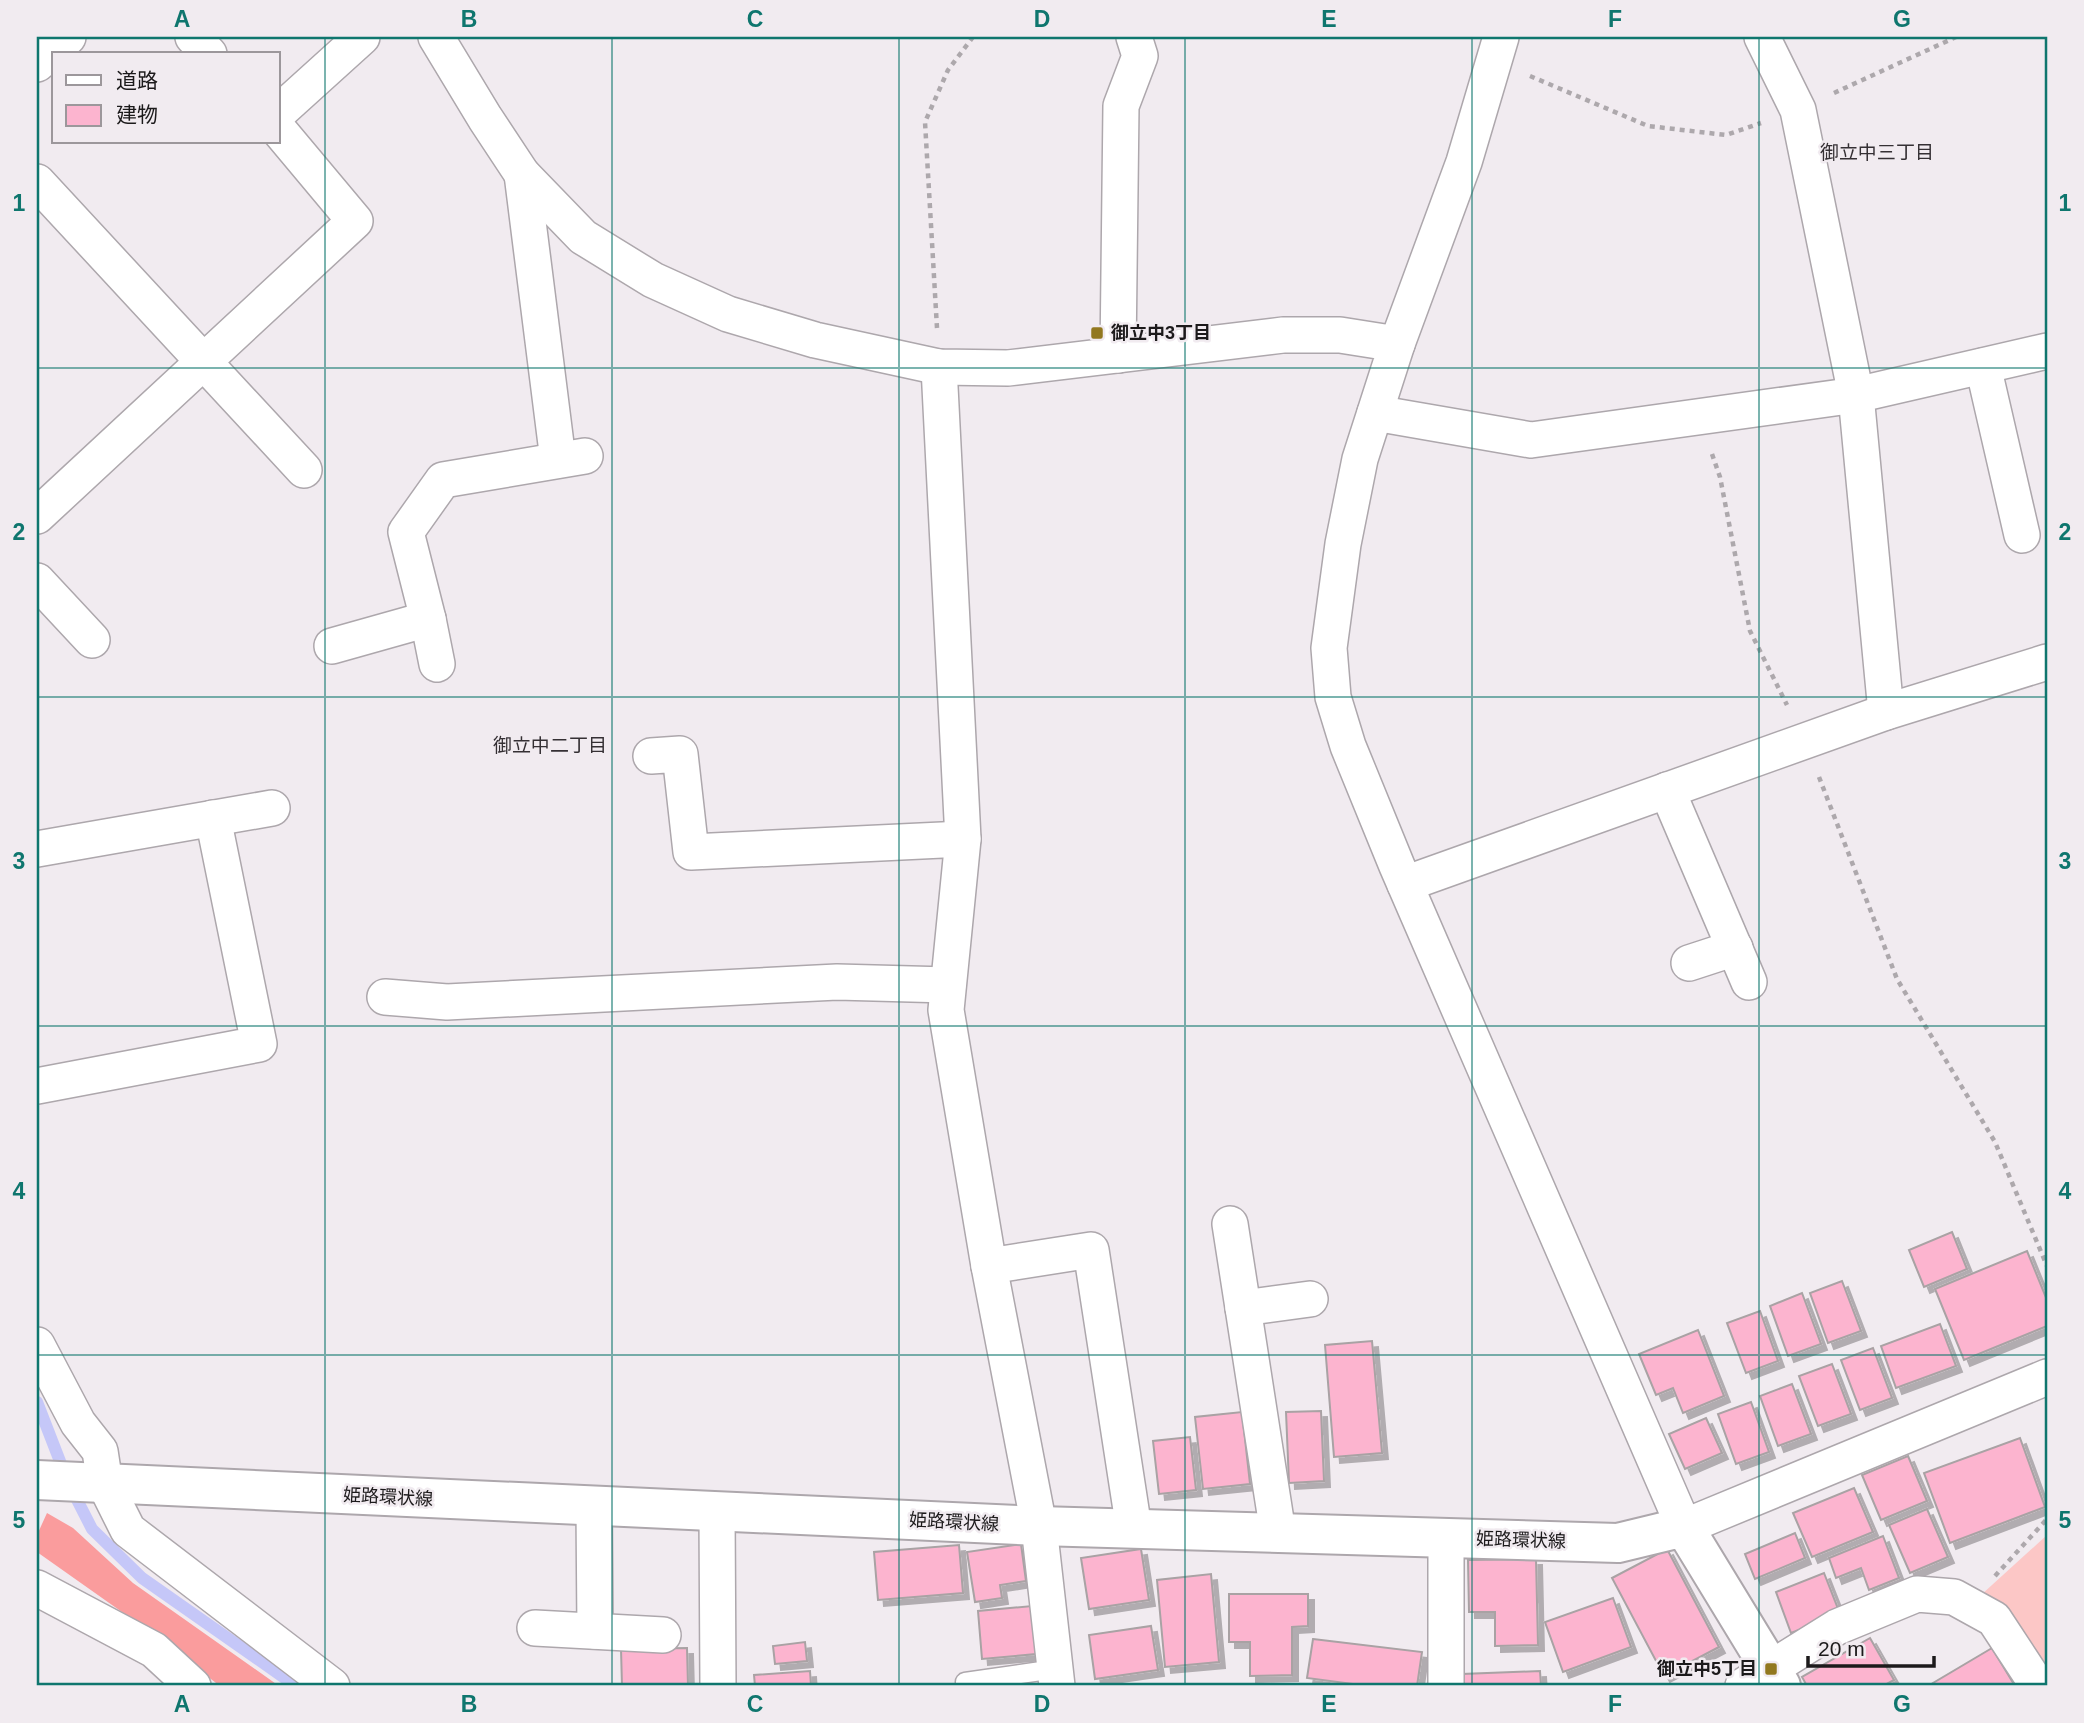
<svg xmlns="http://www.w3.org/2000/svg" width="2084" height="1723" font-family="Helvetica,'Noto Sans JP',sans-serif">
  <defs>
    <filter id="shadow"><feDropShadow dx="6" dy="6" stdDeviation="0" flood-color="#0004"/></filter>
  </defs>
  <rect width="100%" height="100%" fill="#f1ebf0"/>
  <path fill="#fcc7c6" d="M 2047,1535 L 2047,1674 L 2028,1637 L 1981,1595 Z"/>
  <path fill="#fa9c9d" d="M 47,1513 L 73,1528 L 133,1583 L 279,1686 L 220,1686 L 146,1629 L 37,1552 L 37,1535 Z"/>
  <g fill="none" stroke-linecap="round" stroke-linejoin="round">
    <path stroke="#c5c7f8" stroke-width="12" d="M 37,1402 L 68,1482 L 92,1529 L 142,1578 L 296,1686"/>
  </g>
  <g fill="#fcb4cf" stroke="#a9a2a4" stroke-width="2" filter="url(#shadow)">
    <path d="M 1952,1232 L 1967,1269 L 1924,1287 L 1909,1250 Z"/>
    <path d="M 2027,1251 L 2047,1300 L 2047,1326 L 1964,1360 L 1935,1289 Z"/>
    <path d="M 1842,1281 L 1861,1331 L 1828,1343 L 1810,1293 Z"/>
    <path d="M 1802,1293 L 1821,1344 L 1788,1356 L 1770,1306 Z"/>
    <path d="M 1760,1311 L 1778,1361 L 1746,1373 L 1727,1323 Z"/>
    <path d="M 1940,1324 L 1956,1366 L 1896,1388 L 1881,1346 Z"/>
    <path d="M 1698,1330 L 1724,1396 L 1683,1413 L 1673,1388 L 1656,1395 L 1639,1354 Z"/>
    <path d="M 1372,1341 L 1382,1453 L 1334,1457 L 1325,1345 Z"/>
    <path d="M 1873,1348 L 1892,1398 L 1860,1410 L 1841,1360 Z"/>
    <path d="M 1832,1364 L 1851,1414 L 1818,1426 L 1799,1376 Z"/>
    <path d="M 1792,1384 L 1811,1434 L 1778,1446 L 1760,1396 Z"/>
    <path d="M 1751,1402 L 1769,1452 L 1736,1464 L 1718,1414 Z"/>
    <path d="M 1321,1411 L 1324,1481 L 1289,1483 L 1286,1412 Z"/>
    <path d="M 1242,1412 L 1250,1484 L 1203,1489 L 1195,1417 Z"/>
    <path d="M 1706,1418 L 1722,1453 L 1685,1469 L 1669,1434 Z"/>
    <path d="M 1190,1437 L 1196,1490 L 1159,1494 L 1153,1441 Z"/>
    <path d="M 2020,1438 L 2045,1507 L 1950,1543 L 1924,1473 Z"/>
    <path d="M 1908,1456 L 1927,1501 L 1881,1520 L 1862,1475 Z"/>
    <path d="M 1854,1488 L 1873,1532 L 1812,1557 L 1793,1513 Z"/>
    <path d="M 1927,1509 L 1948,1557 L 1910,1573 L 1889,1525 Z"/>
    <path d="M 1795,1533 L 1805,1558 L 1755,1579 L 1745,1554 Z"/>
    <path d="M 1883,1536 L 1899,1578 L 1869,1590 L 1861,1568 L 1836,1578 L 1829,1558 Z"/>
    <path d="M 1021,1544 L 1026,1581 L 1000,1585 L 1002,1598 L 975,1602 L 967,1552 Z"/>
    <path d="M 959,1545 L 963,1593 L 878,1600 L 874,1552 Z"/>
    <path d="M 1141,1549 L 1149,1600 L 1089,1609 L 1081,1558 Z"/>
    <path d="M 1667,1549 L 1719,1647 L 1664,1676 L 1612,1578 Z"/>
    <path d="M 1536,1559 L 1538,1645 L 1495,1646 L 1495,1612 L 1469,1612 L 1468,1560 Z"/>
    <path d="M 1824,1573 L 1840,1614 L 1791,1633 L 1776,1592 Z"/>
    <path d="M 1211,1574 L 1219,1662 L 1165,1667 L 1157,1580 Z"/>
    <path d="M 1229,1594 L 1308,1594 L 1308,1626 L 1292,1627 L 1292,1675 L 1250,1676 L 1250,1642 L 1229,1642 Z"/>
    <path d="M 1613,1598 L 1631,1647 L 1563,1672 L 1545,1622 Z"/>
    <path d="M 1032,1606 L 1036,1654 L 982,1659 L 978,1611 Z"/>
    <path d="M 1151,1626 L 1158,1670 L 1095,1679 L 1089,1635 Z"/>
    <path d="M 1870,1638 L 1894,1680 L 1883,1686 L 1807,1686 L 1802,1677 Z"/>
    <path d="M 1313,1639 L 1422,1652 L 1417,1686 L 1368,1686 L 1307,1678 Z"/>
    <path d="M 805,1642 L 807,1661 L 775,1664 L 773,1646 Z"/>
    <path d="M 687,1648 L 688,1686 L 622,1686 L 621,1649 Z"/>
    <path d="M 1992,1648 L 2015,1686 L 1928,1686 Z"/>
    <path d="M 810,1671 L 811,1686 L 755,1686 L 754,1675 Z"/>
    <path d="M 1540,1671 L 1541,1686 L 1463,1686 L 1462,1674 Z"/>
  </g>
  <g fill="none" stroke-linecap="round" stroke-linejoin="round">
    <g stroke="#ada7ac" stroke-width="21">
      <path id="service" d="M 965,1682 L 1055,1669"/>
    </g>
    <g stroke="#ada7ac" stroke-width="38">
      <g id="minor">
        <path d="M 193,37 L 209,54"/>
        <path d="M 436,37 L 485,118 L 522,174 L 583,237 L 653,280 L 728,314 L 815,340 L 939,367 L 1008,368 L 1283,335 L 1340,335 L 1397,344 L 1360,459 L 1343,544 L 1329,648 L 1333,697 L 1348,746 L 1397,866 L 1684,1527 L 2047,1377"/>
        <path d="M 1762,37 L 1798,110 L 1856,395 L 1886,712"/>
        <path d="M 37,64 L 68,37"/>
        <path d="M 278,113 L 362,37"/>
        <path d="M 522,174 L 558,460"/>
        <path d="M 37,182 L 304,470"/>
        <path d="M 1397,344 L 1464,162 L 1501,37"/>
        <path d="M 1118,355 L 1121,106 L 1140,56 L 1134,37"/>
        <path d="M 1983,366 L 2022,535"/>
        <path d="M 939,367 L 963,839"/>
        <path d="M 1375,413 L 1531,440 L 1856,395 L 2047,351"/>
        <path d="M 37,516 L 355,221 L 278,129"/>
        <path d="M 37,581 L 92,640"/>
        <path d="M 332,646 L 428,619"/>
        <path d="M 437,664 L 428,619 L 406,532 L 443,480 L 585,456"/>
        <path d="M 651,756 L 680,754 L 691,852 L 963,839 L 946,1010 L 989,1266 L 1039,1526 L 1057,1686"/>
        <path d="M 1667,790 L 1749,982"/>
        <path d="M 37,849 L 272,808"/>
        <path d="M 1405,884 L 1886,712 L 2047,662"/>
        <path d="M 1689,963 L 1735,948"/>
        <path d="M 385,997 L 447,1002 L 837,982 L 948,985"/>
        <path d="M 37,1086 L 259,1044 L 213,818"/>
        <path d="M 1230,1224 L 1278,1533"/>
        <path d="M 989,1266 L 1091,1250 L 1134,1529"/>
        <path d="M 1243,1308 L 1310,1299"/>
        <path d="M 37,1345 L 78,1423 L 100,1451 L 105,1484 L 128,1530 L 332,1686"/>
        <path d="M 594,1506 L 595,1631"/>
        <path d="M 717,1512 L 718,1686"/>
        <path d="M 37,1588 L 154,1650 L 193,1686"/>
        <path d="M 535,1628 L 663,1635"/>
        <path d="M 1446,1686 L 1446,1537"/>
        <path d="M 1743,1686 L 1837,1627 L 1917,1594 L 1954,1597 L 1994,1619 L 2038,1686"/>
      </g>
    </g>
    <g stroke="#ada7ac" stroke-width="42">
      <path id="secondary" d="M 37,1480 L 1039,1526 L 1618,1543 L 1684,1527 L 1781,1686"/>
    </g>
    <g stroke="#ada8ac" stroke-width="4.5" stroke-dasharray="5 5" stroke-linecap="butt">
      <path d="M 1530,76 L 1648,126 L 1726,135 L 1761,123"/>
      <path d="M 1834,93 L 1956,37"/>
      <path d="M 937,328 L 925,122 L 948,70 L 973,37"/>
      <path d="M 1712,454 L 1720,477 L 1750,631 L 1787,705"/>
      <path d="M 1819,777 L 1897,979 L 1995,1142 L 2047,1266"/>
      <path d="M 1995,1576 L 2047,1519"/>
    </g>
    <use href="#service" stroke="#fff" stroke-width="18"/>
    <use href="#minor" stroke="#fff" stroke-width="35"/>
    <use href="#secondary" stroke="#fff" stroke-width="38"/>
  </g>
  <path fill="none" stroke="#0f766e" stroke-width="2" stroke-opacity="0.55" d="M 325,37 L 325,1686M 612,37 L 612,1686M 899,37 L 899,1686M 1185,37 L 1185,1686M 1472,37 L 1472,1686M 1759,37 L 1759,1686M 37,368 L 2047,368M 37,697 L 2047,697M 37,1026 L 2047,1026M 37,1355 L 2047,1355"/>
  <g fill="#92781f" stroke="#f1ebf0" stroke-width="2.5">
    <rect x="1090" y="326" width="14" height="14" rx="3.5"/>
    <rect x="1764" y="1662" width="14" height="14" rx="3.5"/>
  </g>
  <g text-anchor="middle" stroke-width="5" stroke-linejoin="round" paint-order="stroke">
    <g font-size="18" font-weight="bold" fill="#1c1a1b" stroke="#f1ebf0" text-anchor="start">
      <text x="1111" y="339">御立中3丁目</text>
      <text x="1757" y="1675" text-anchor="end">御立中5丁目</text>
    </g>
    <g font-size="18" fill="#1c1a1b" stroke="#f1ebf0">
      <text transform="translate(388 1497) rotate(3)" y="6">姫路環状線</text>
      <text transform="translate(954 1522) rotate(3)" y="6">姫路環状線</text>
      <text transform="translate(1521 1540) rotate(2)" y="6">姫路環状線</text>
    </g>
    <g font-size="19" fill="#353034" stroke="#f1ebf0">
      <text x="1877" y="159">御立中三丁目</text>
      <text x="550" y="752">御立中二丁目</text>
    </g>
  </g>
  <rect width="2084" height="1723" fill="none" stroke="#f1ebf0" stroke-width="77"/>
  <rect x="52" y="52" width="228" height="91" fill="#f1ebf0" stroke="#9c979b" stroke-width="2"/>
  <rect x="66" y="75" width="35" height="10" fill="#ffffff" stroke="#9c979b" stroke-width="2"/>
  <text x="116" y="88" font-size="21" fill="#1c1a1b">道路</text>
  <rect x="66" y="105" width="35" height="21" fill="#fcb4cf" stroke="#9c979b" stroke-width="2"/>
  <text x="116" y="122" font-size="21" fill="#1c1a1b">建物</text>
  <path d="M1808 1656v10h126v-10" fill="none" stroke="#1c1a1b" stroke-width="3.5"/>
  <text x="1818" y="1656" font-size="21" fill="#1c1a1b" stroke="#f1ebf0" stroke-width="5" paint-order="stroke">20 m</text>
  <rect x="38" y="38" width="2008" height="1646" fill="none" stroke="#0f766e" stroke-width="2.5"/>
  <g font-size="23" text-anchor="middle" font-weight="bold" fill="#0f766e">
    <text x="182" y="27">A</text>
    <text x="469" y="27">B</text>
    <text x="755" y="27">C</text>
    <text x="1042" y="27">D</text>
    <text x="1329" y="27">E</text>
    <text x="1615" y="27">F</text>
    <text x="1902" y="27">G</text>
    <text x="19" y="211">1</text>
    <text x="2065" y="211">1</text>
    <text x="19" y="540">2</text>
    <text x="2065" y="540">2</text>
    <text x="19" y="869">3</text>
    <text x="2065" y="869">3</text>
    <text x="19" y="1199">4</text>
    <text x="2065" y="1199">4</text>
    <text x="19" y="1528">5</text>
    <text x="2065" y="1528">5</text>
    <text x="182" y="1712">A</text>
    <text x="469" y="1712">B</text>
    <text x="755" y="1712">C</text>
    <text x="1042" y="1712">D</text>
    <text x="1329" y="1712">E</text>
    <text x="1615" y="1712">F</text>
    <text x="1902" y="1712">G</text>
  </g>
</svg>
